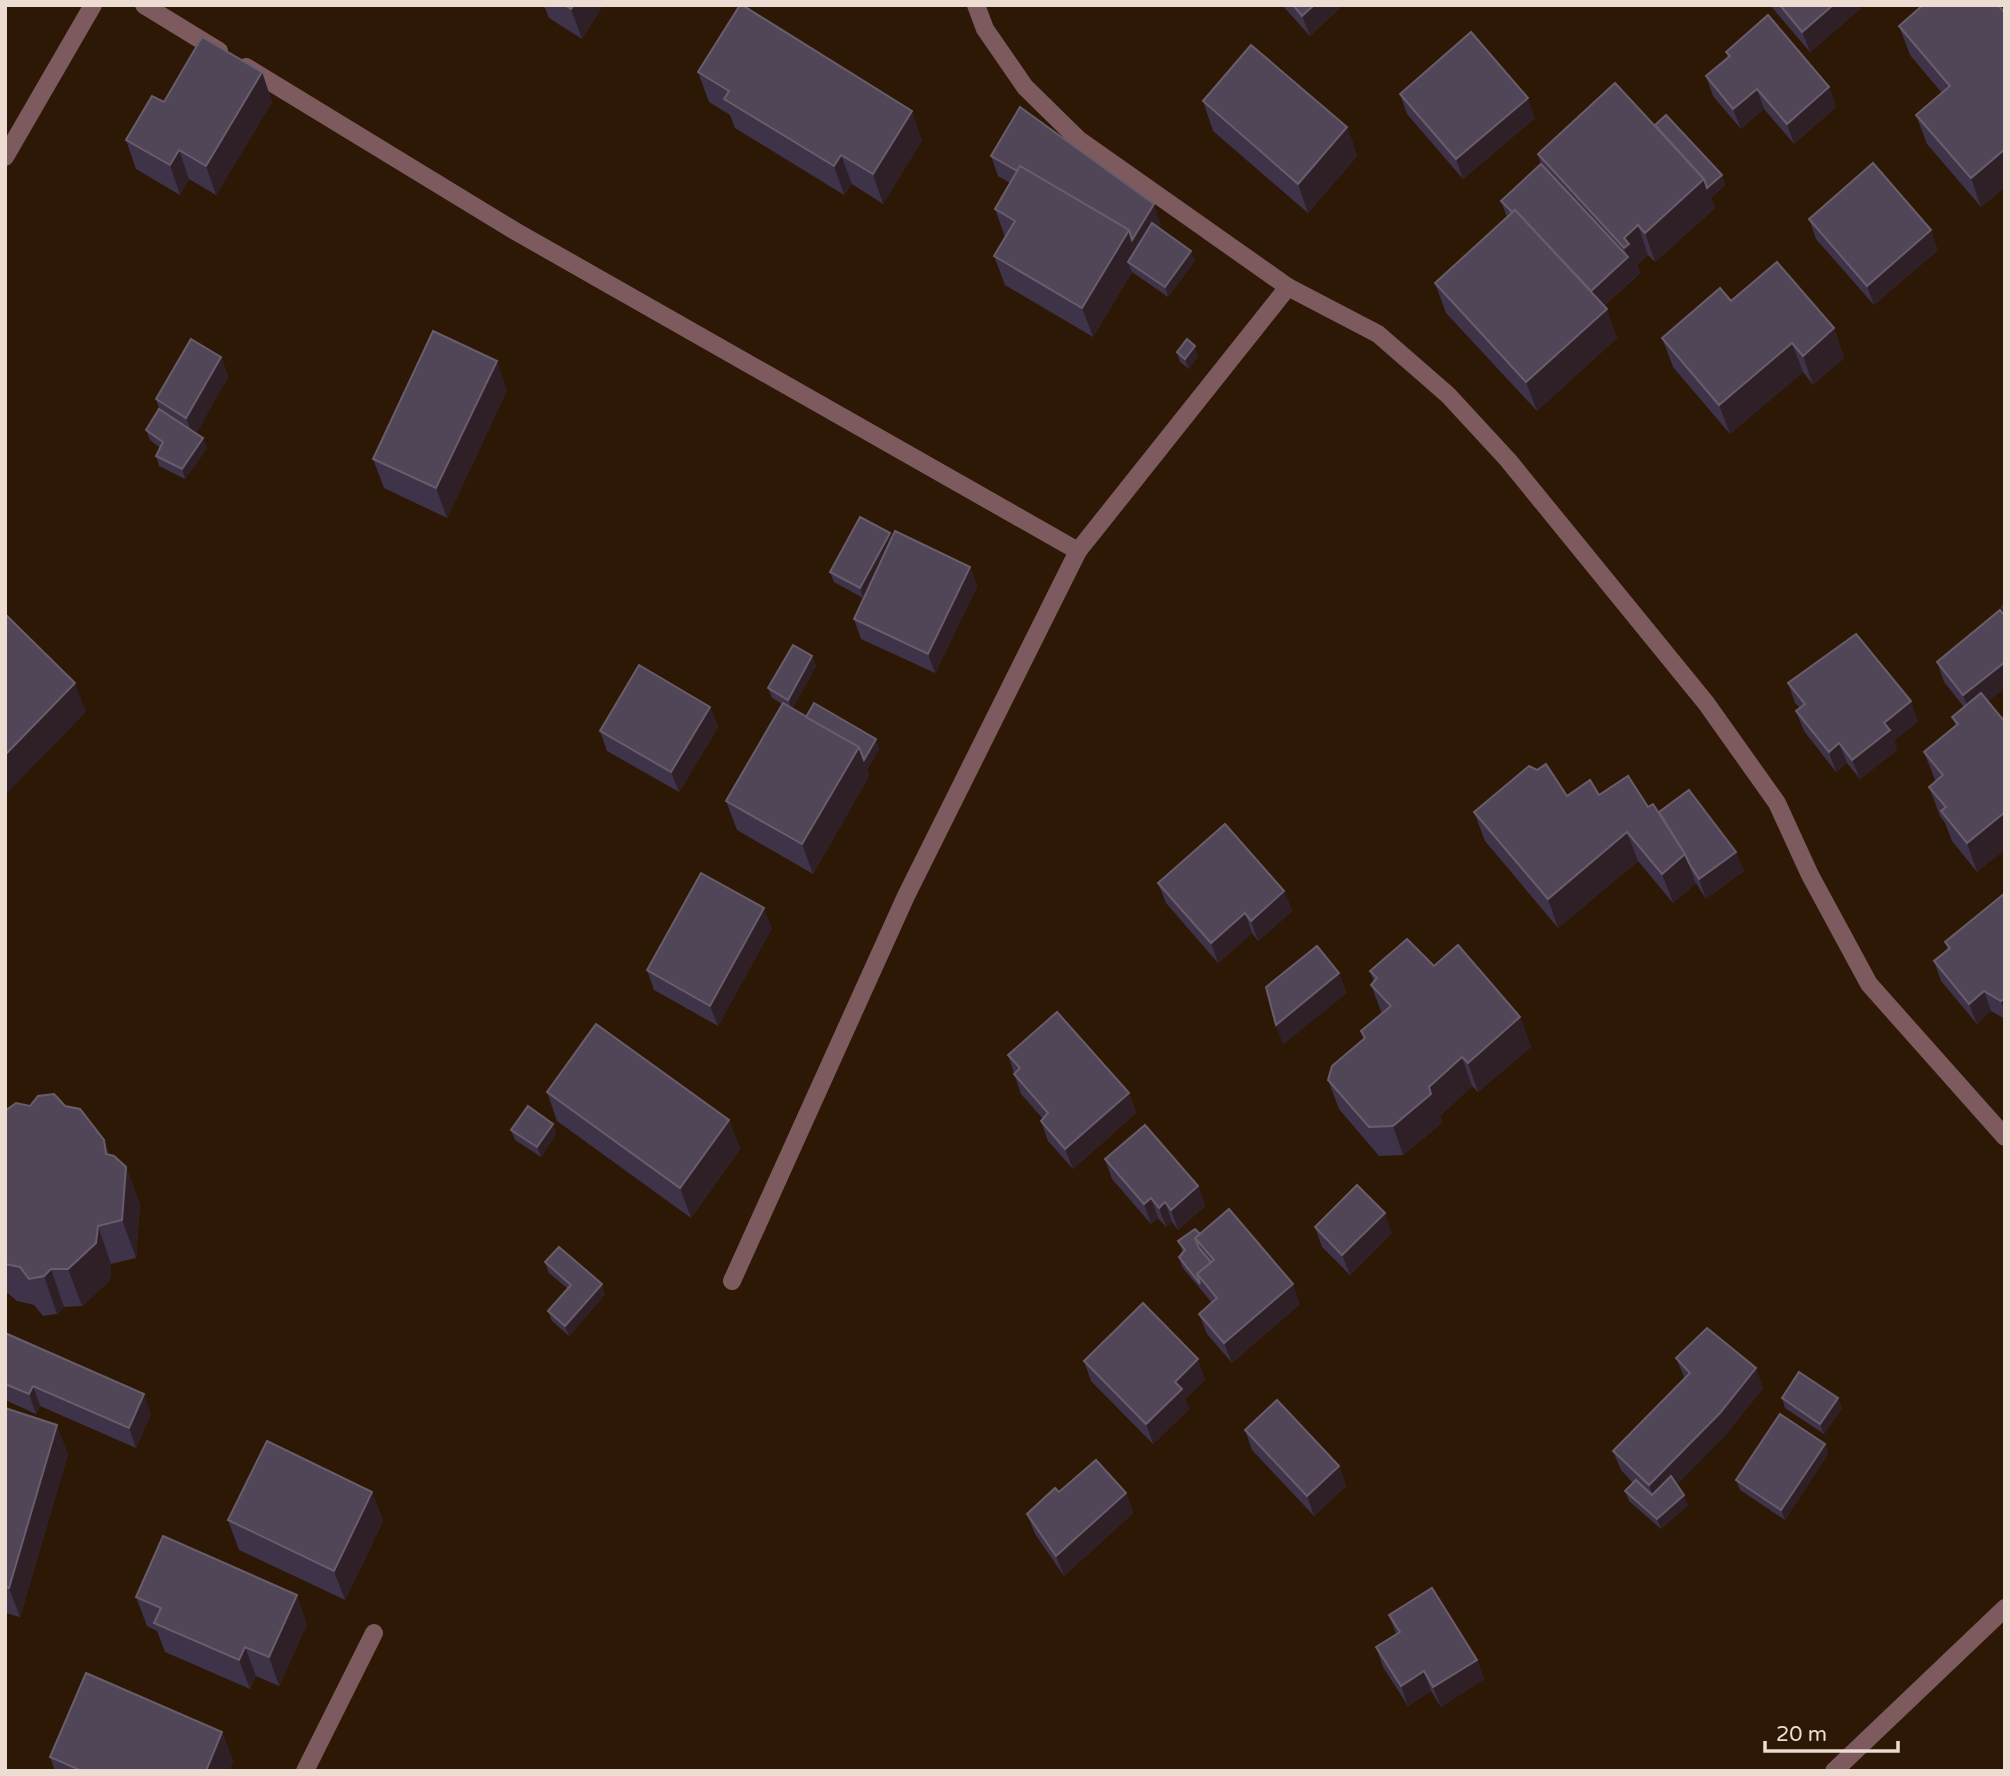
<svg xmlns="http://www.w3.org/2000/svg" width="2010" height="1776" font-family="'Varela Round',sans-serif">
  <rect width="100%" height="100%" fill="#2d1705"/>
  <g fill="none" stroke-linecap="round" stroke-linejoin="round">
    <g stroke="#7c5a5d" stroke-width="18">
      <path d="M 144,5 L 219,51"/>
      <path d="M 976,5 L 985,29 L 1025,87 L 1078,139 L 1288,287 L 1378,334 L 1448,395 L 1508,460 L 1706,703 L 1777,803 L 1810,875 L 1869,984 L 2005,1137"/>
      <path d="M 246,67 L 515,231 L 1078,551"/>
      <path d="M 5,157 L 93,5"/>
      <path d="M 732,1281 L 906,896 L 1078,551 L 1288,287"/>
      <path d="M 305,1771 L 374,1633"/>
    </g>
    <path stroke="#7c5a5d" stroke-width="18" d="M 1834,1771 L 2005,1608"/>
  </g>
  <g fill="#3e3349">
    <path d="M 541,5 L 603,5 L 582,39 L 549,18 L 545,8 Z"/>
    <path d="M 1282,5 L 1343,5 L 1310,36 Z"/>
    <path d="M 1770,5 L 1860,5 L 1861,8 L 1810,52 Z"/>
    <path d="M 2005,13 L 2005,187 L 1981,207 L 1927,144 L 1916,115 L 1942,93 L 1910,55 L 1899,26 Z"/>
    <path d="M 1726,52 L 1829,87 L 1836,107 L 1794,144 L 1764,109 L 1741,129 L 1713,96 L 1706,76 L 1728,58 Z"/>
    <path d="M 262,72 L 272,102 L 216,195 L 189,179 L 180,195 L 136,169 L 126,140 L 164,102 Z"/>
    <path d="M 698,72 L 922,140 L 883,204 L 852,184 L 844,195 L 735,128 L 730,115 L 709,102 Z"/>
    <path d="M 1400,94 L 1535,118 L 1463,179 L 1407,114 Z"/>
    <path d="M 1203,101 L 1347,127 L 1357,156 L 1308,213 L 1213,131 Z"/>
    <path d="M 1655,125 L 1722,175 L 1725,185 L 1711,198 L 1715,208 L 1655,262 L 1648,255 L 1637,265 L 1640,273 L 1604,306 L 1617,338 L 1537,411 L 1446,313 L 1435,283 L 1507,217 L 1501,201 L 1541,164 L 1538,154 Z"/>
    <path d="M 991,156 L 1161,224 L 1159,227 L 1195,261 L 1168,297 L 1132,272 L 1093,337 L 1005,285 L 994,256 L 1005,237 L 995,209 L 1010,183 L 998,176 Z"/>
    <path d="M 1809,219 L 1938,250 L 1874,305 L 1816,239 Z"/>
    <path d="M 1731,301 L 1834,328 L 1844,358 L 1813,385 L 1803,372 L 1730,434 L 1673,367 L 1662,338 Z"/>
    <path d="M 1177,352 L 1198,356 L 1189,369 L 1180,362 Z"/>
    <path d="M 221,357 L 228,377 L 196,433 L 203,438 L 207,448 L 185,479 L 159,466 L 156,456 L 160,448 L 150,440 L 146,430 L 159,409 L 156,399 Z"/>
    <path d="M 507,390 L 447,518 L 384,488 L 373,459 Z"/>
    <path d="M 890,533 L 892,538 L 970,567 L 977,587 L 935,673 L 861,639 L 854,619 L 868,589 L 863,598 L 834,582 L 830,572 Z"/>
    <path d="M 2005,603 L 2005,688 L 1988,701 L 1977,872 L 1952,841 L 1945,823 L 1940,816 L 1929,787 L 1936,782 L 1924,752 L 1956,726 L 1952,717 L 1964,707 L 1944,682 L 1937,662 L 2005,616 L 2001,606 Z"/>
    <path d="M 812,656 L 816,666 L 792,709 L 806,717 L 876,739 L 879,749 L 867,770 L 869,776 L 813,874 L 737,830 L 726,801 L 782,704 L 772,698 L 768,688 Z"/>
    <path d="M 1788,683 L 1918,721 L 1894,741 L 1897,750 L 1860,779 L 1847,763 L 1836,772 L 1804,731 L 1796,711 L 1800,708 L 1795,703 Z"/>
    <path d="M 710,707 L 718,727 L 679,792 L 607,751 L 600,731 Z"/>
    <path d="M 1599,795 L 1648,807 L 1659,812 L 1744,871 L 1706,899 L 1696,883 L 1673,903 L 1638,861 L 1558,928 L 1485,841 L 1474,812 L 1567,796 Z"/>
    <path d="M 1158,883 L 1284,891 L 1292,911 L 1258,941 L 1252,933 L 1218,963 L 1166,903 Z"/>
    <path d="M 2005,893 L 2005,1019 L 1991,1011 L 1977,1024 L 1941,981 L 1934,961 L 1948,950 L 1945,942 Z"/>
    <path d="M 772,928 L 718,1026 L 654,990 L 647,970 Z"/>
    <path d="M 1434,966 L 1520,1017 L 1531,1047 L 1478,1092 L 1472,1086 L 1440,1116 L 1442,1123 L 1403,1155 L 1379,1156 L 1339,1109 L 1328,1080 L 1364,1039 L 1361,1031 L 1382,1014 L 1371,985 L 1374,982 L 1370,971 Z"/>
    <path d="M 1008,1055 L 1129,1093 L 1136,1113 L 1073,1169 L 1048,1141 L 1041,1121 L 1043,1119 L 1021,1094 Z"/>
    <path d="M 547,1092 L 729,1120 L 740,1149 L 691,1218 L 557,1121 Z"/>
    <path d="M 30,1106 L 65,1106 L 104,1140 L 109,1155 L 126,1167 L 140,1205 L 136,1258 L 111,1264 L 110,1280 L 82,1306 L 64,1307 L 57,1314 L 43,1316 L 34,1305 L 17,1301 L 5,1291 L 5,1111 Z"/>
    <path d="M 553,1124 L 556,1134 L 541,1157 L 515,1140 L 511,1130 Z"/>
    <path d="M 1105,1159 L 1198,1186 L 1205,1206 L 1178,1230 L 1172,1222 L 1166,1227 L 1158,1218 L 1151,1224 L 1112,1179 Z"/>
    <path d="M 1315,1227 L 1392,1233 L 1350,1275 L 1322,1247 Z"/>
    <path d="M 1200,1234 L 1300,1304 L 1232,1363 L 1207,1334 L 1199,1314 L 1212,1303 L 1182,1267 L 1179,1257 L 1183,1252 L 1178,1241 Z"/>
    <path d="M 545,1262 L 605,1294 L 569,1336 L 552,1321 L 548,1311 L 568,1289 L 549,1273 Z"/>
    <path d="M 5,1333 L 151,1414 L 136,1448 L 40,1406 L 36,1414 L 5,1400 Z"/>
    <path d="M 1676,1358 L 1763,1388 L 1727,1433 L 1677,1484 L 1688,1505 L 1661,1529 L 1629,1501 L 1625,1491 L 1633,1483 L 1621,1470 L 1613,1451 L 1685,1379 Z"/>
    <path d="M 1084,1361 L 1205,1379 L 1185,1399 L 1189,1409 L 1153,1444 L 1091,1381 Z"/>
    <path d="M 1782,1398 L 1838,1398 L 1842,1408 L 1824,1434 L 1785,1408 Z"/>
    <path d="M 5,1408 L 68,1454 L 20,1617 L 5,1613 Z"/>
    <path d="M 1245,1430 L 1339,1466 L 1346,1486 L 1314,1516 L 1252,1450 Z"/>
    <path d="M 1825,1444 L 1828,1454 L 1785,1520 L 1740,1490 L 1736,1480 Z"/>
    <path d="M 372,1492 L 383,1521 L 345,1600 L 239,1550 L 228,1520 Z"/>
    <path d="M 1059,1492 L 1126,1493 L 1133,1513 L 1064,1576 L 1035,1534 L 1027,1514 Z"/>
    <path d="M 136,1597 L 307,1624 L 279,1686 L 256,1676 L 250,1689 L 165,1652 L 157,1631 L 147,1626 Z"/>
    <path d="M 1389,1615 L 1477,1660 L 1484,1679 L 1441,1707 L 1431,1691 L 1408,1706 L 1383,1667 L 1376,1647 L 1396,1634 Z"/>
    <path d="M 222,1732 L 233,1761 L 229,1771 L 55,1771 L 50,1757 Z"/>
  </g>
  <g fill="#2f2028">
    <path d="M 574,5 L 603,5 L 582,39 L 571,9 Z"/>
    <path d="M 1314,5 L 1343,5 L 1310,36 L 1302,16 Z"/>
    <path d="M 1833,5 L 1860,5 L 1861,8 L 1810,52 L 1802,32 Z"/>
    <path d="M 262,72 L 272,102 L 216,195 L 206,166 Z"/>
    <path d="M 1829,87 L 1836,107 L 1794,144 L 1787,124 Z"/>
    <path d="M 1757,89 L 1764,109 L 1741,129 L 1733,109 Z"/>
    <path d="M 1528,98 L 1535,118 L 1463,179 L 1456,159 Z"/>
    <path d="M 912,111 L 922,140 L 883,204 L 873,174 Z"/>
    <path d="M 1347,127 L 1357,156 L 1308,213 L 1298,184 Z"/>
    <path d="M 2005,149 L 2005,187 L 1981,207 L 1971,178 Z"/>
    <path d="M 179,150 L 189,179 L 180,195 L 170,165 Z"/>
    <path d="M 841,155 L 852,184 L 844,195 L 834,166 Z"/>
    <path d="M 1722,175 L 1725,185 L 1711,198 L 1715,208 L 1655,262 L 1645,233 L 1704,179 Z"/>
    <path d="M 1154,204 L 1161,224 L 1135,267 L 1128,262 L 1132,272 L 1093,337 L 1082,308 L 1129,230 Z"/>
    <path d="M 1638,225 L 1648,255 L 1637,265 L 1640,273 L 1635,277 L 1624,248 L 1624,238 Z"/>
    <path d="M 1931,230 L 1938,250 L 1874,305 L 1867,286 Z"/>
    <path d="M 1191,251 L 1195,261 L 1168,297 L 1165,287 Z"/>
    <path d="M 1628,257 L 1635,277 L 1595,314 L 1588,294 Z"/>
    <path d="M 1607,309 L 1617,338 L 1537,411 L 1526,382 Z"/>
    <path d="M 1834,328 L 1844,358 L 1813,385 L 1803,356 Z"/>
    <path d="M 1792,343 L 1803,372 L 1730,434 L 1719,405 Z"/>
    <path d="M 1195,346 L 1198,356 L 1189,369 L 1185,359 Z"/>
    <path d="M 221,357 L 228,377 L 194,438 L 186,418 Z"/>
    <path d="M 497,361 L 507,390 L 447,518 L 436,488 Z"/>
    <path d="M 203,438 L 207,448 L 185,479 L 182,469 Z"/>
    <path d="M 890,533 L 894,543 L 863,598 L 860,588 Z"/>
    <path d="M 970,567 L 977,587 L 935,673 L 928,654 Z"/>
    <path d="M 812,656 L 816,666 L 792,710 L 788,700 Z"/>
    <path d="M 2005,662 L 2005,688 L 1971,715 L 1963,695 Z"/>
    <path d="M 75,683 L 86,712 L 5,795 L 5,755 Z"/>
    <path d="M 1911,701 L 1918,721 L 1894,741 L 1897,750 L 1860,779 L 1852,760 L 1884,723 Z"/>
    <path d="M 710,707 L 718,727 L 679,792 L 671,772 Z"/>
    <path d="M 876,739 L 879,749 L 867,770 L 869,776 L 813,874 L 802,844 L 859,747 Z"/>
    <path d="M 1839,743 L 1847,763 L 1836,772 L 1829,752 Z"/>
    <path d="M 2005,812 L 2005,850 L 1977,872 L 1967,843 Z"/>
    <path d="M 1627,832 L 1638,861 L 1558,928 L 1548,899 Z"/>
    <path d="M 1736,852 L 1744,871 L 1706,899 L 1699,879 Z"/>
    <path d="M 1685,854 L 1696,884 L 1673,903 L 1662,874 Z"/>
    <path d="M 1284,891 L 1292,911 L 1258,941 L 1251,921 Z"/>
    <path d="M 764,908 L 772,928 L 718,1026 L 710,1006 Z"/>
    <path d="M 1245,913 L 1252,933 L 1218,963 L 1211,943 Z"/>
    <path d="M 1339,973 L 1347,993 L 1283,1045 L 1276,1025 Z"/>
    <path d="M 1984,991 L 1991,1011 L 1977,1024 L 1969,1004 Z"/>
    <path d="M 2005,998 L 2005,1011 L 2001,1001 Z"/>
    <path d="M 1520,1017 L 1531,1047 L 1478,1092 L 1468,1063 Z"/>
    <path d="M 1462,1057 L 1472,1086 L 1440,1116 L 1442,1123 L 1403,1155 L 1393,1126 L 1429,1087 Z"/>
    <path d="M 1129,1093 L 1136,1113 L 1073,1169 L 1065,1149 Z"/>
    <path d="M 729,1120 L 740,1149 L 691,1218 L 680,1188 Z"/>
    <path d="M 553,1124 L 556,1134 L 541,1157 L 537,1147 Z"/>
    <path d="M 126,1167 L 140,1205 L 136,1258 L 122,1220 Z"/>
    <path d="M 1198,1186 L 1205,1206 L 1178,1230 L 1171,1210 Z"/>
    <path d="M 1151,1198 L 1158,1218 L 1151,1224 L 1144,1204 Z"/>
    <path d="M 1165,1202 L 1172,1222 L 1166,1227 L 1159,1208 Z"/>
    <path d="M 1385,1213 L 1392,1233 L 1350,1275 L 1342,1255 Z"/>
    <path d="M 98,1226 L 111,1264 L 110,1280 L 82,1306 L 68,1269 Z"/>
    <path d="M 51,1269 L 64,1307 L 57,1314 L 44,1276 Z"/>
    <path d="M 602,1284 L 605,1294 L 569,1336 L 565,1326 Z"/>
    <path d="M 1293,1284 L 1300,1304 L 1232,1363 L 1224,1343 Z"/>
    <path d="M 1198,1359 L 1205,1379 L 1185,1399 L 1189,1409 L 1153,1444 L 1146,1424 L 1175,1382 Z"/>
    <path d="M 1756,1368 L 1763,1388 L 1727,1433 L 1656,1505 L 1649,1485 Z"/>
    <path d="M 33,1386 L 40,1406 L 36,1414 L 29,1394 Z"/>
    <path d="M 144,1394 L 151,1414 L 136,1448 L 129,1428 Z"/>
    <path d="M 1838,1398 L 1842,1408 L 1824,1434 L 1820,1424 Z"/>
    <path d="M 57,1425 L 68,1454 L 20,1617 L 9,1588 Z"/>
    <path d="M 1825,1444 L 1828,1454 L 1785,1520 L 1781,1510 Z"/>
    <path d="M 1339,1466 L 1346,1486 L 1314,1516 L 1307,1496 Z"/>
    <path d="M 372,1492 L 383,1521 L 345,1600 L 334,1571 Z"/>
    <path d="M 1126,1493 L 1133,1513 L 1064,1576 L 1056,1556 Z"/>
    <path d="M 1684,1495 L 1688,1505 L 1661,1529 L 1657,1519 Z"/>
    <path d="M 297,1595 L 307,1624 L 279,1686 L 269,1657 Z"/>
    <path d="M 245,1647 L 256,1676 L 250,1689 L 239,1660 Z"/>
    <path d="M 1477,1660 L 1484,1679 L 1441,1707 L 1433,1687 Z"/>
    <path d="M 1424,1671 L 1431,1691 L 1408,1706 L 1401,1686 Z"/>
    <path d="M 222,1732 L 233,1761 L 229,1771 L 206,1771 Z"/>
  </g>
  <g fill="#514558" stroke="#695d6b" stroke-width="2">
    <path d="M 565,5 L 574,5 L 571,9 Z"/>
    <path d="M 740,5 L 742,5 L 912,111 L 873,174 L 841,155 L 834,166 L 724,99 L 729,91 L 698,72 Z"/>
    <path d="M 1293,5 L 1314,5 L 1302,16 Z"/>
    <path d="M 1780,5 L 1833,5 L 1802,32 Z"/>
    <path d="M 1923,5 L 1998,5 L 2005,13 L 2005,149 L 1971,178 L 1916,115 L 1950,86 L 1899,26 Z"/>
    <path d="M 1768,15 L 1829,87 L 1787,124 L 1757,89 L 1733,109 L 1706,76 L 1730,56 L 1726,52 Z"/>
    <path d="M 1471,32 L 1528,98 L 1456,159 L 1400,94 Z"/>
    <path d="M 202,37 L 262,72 L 206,166 L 179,150 L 170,165 L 126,140 L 152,96 L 164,102 Z"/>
    <path d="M 1251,45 L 1347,127 L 1298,184 L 1203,101 Z"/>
    <path d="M 1615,83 L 1704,179 L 1645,233 L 1638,225 L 1624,238 L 1629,244 L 1624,248 L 1538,154 Z"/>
    <path d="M 1020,107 L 1154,204 L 1132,240 L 1129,230 L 1020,166 L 1017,171 L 991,156 Z"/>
    <path d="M 1666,115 L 1722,175 L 1707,188 L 1704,179 L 1655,125 Z"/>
    <path d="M 1873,163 L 1931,230 L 1867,286 L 1809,219 Z"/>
    <path d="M 1541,164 L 1628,257 L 1591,291 L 1515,210 L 1512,212 L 1501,201 Z"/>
    <path d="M 1020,166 L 1129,230 L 1082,308 L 994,256 L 1015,221 L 995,209 Z"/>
    <path d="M 1515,210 L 1607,309 L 1526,382 L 1435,283 Z"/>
    <path d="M 1152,223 L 1191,251 L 1165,287 L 1128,262 Z"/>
    <path d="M 1777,262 L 1834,328 L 1803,356 L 1792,343 L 1719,405 L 1662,338 L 1720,288 L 1731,301 Z"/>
    <path d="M 433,331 L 497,361 L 436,488 L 373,459 Z"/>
    <path d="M 191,339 L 221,357 L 186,418 L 156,399 Z"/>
    <path d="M 1187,339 L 1195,346 L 1185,359 L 1177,352 Z"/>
    <path d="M 159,409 L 203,438 L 182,469 L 156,456 L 163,442 L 146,430 Z"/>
    <path d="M 860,517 L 890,533 L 860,588 L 830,572 Z"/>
    <path d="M 895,531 L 970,567 L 928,654 L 854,619 Z"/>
    <path d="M 2000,610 L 2005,616 L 2005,662 L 1963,695 L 1937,662 Z"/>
    <path d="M 7,616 L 75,683 L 5,755 L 5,618 Z"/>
    <path d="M 1856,634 L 1911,701 L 1884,723 L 1890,730 L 1852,760 L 1839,743 L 1829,752 L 1796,711 L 1805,704 L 1788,683 Z"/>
    <path d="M 793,645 L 812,656 L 788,700 L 768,688 Z"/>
    <path d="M 639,665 L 710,707 L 671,772 L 600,731 Z"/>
    <path d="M 1981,693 L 2005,722 L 2005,812 L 1967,843 L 1941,811 L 1946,807 L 1929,787 L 1943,775 L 1924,752 L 1958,724 L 1952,717 Z"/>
    <path d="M 783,703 L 859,747 L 802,844 L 726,801 Z"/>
    <path d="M 814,703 L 876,739 L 864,760 L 859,747 L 806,717 Z"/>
    <path d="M 1546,764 L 1567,796 L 1590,780 L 1599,795 L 1628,776 L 1648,807 L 1653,804 L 1685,854 L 1662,874 L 1627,832 L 1548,899 L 1474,812 L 1529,766 L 1537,770 Z"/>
    <path d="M 1689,790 L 1736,852 L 1699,879 L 1689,863 L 1685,854 L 1659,812 Z"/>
    <path d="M 1225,824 L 1284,891 L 1251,921 L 1245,913 L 1211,943 L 1158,883 Z"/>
    <path d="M 701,873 L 764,908 L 710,1006 L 647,970 Z"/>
    <path d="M 2005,893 L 2005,998 L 2001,1001 L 1984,991 L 1969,1004 L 1934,961 L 1950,948 L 1945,942 Z"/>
    <path d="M 1407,939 L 1434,966 L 1458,945 L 1520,1017 L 1468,1063 L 1462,1057 L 1429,1087 L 1431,1094 L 1393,1126 L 1369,1127 L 1328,1080 L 1332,1066 L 1365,1038 L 1361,1031 L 1391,1006 L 1371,985 L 1377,978 L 1370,971 Z"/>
    <path d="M 1317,946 L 1339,973 L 1276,1025 L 1266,987 Z"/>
    <path d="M 1057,1012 L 1129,1093 L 1065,1149 L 1041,1121 L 1048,1113 L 1014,1074 L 1020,1068 L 1008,1055 Z"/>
    <path d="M 596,1024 L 729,1120 L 680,1188 L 547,1092 Z"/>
    <path d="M 54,1094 L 65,1106 L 80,1109 L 104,1140 L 106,1154 L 114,1156 L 126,1167 L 122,1220 L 98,1226 L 96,1243 L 68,1269 L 51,1269 L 44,1276 L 29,1279 L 20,1267 L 5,1264 L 5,1111 L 16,1103 L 30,1106 L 38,1096 Z"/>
    <path d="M 528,1106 L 553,1124 L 537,1147 L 511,1130 Z"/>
    <path d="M 1145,1125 L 1198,1186 L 1171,1210 L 1165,1202 L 1159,1208 L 1151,1198 L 1144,1204 L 1105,1159 Z"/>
    <path d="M 1357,1185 L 1385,1213 L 1342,1255 L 1315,1227 Z"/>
    <path d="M 1229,1209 L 1293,1284 L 1224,1343 L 1199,1314 L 1217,1298 L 1197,1274 L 1214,1260 L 1195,1238 Z"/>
    <path d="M 1195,1229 L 1200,1234 L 1195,1238 L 1199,1248 L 1211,1262 L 1197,1274 L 1200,1284 L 1179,1257 L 1185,1250 L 1178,1241 Z"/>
    <path d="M 559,1247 L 602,1284 L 565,1326 L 548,1311 L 571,1285 L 545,1262 Z"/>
    <path d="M 1143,1303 L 1198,1359 L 1175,1382 L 1182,1389 L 1146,1424 L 1084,1361 Z"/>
    <path d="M 1707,1328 L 1756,1368 L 1720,1413 L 1649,1485 L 1613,1451 L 1690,1373 L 1676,1358 Z"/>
    <path d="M 5,1333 L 144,1394 L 129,1428 L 33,1386 L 29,1394 L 5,1384 Z"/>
    <path d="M 1799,1372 L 1838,1398 L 1820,1424 L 1782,1398 Z"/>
    <path d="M 1277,1400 L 1339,1466 L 1307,1496 L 1245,1430 Z"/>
    <path d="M 5,1408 L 57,1425 L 9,1588 L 5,1587 Z"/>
    <path d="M 1780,1414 L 1825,1444 L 1781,1510 L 1736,1480 Z"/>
    <path d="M 267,1441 L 372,1492 L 334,1571 L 228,1520 Z"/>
    <path d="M 1096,1460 L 1126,1493 L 1056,1556 L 1027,1514 L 1055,1488 L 1059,1492 Z"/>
    <path d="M 1671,1476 L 1684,1495 L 1657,1519 L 1625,1491 L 1636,1480 L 1652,1495 Z"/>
    <path d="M 163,1536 L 297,1595 L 269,1657 L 245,1647 L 239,1660 L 154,1623 L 161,1608 L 136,1597 Z"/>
    <path d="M 1432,1588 L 1477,1660 L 1433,1687 L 1424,1671 L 1401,1686 L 1376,1647 L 1400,1632 L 1389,1615 Z"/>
    <path d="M 86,1673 L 222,1732 L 206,1771 L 82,1771 L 50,1757 Z"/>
  </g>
  <rect width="2010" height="1776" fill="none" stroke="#ecdcd1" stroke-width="14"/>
  <path d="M1765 1741v10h133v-10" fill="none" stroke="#ecdcd1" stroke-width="3.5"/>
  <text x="1776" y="1741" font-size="21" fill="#ecdcd1" stroke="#2d1705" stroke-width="5" paint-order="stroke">20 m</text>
</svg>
